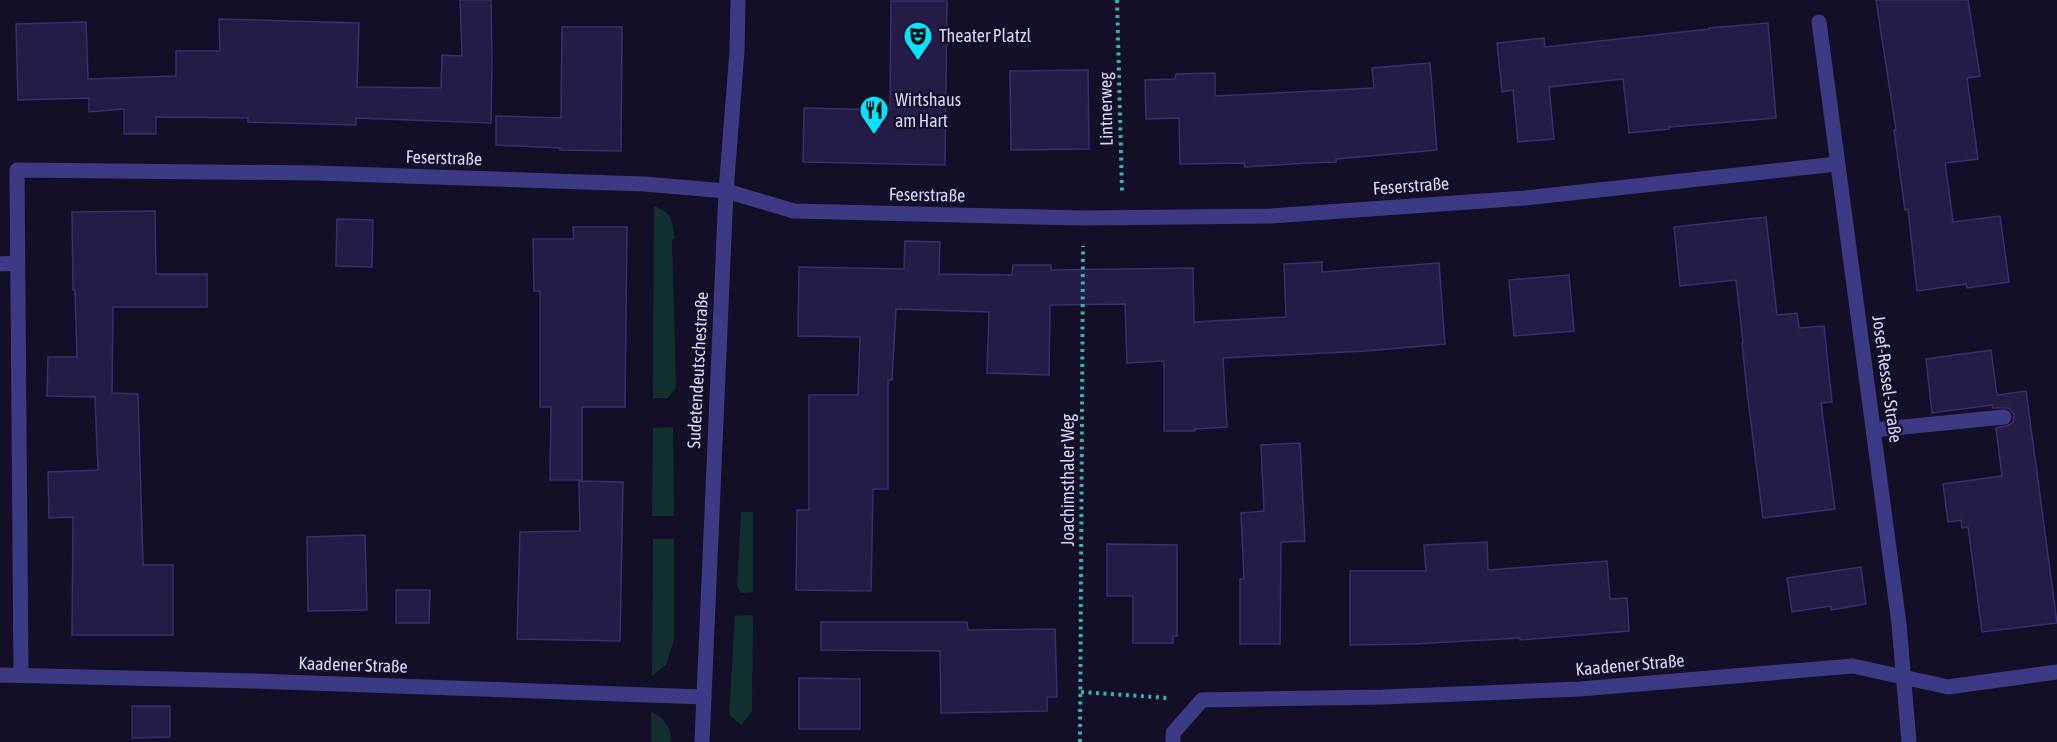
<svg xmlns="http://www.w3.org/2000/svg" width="2057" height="742" font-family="'Asap Condensed',sans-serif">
  <rect width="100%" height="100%" fill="#130f26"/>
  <g fill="#12302f">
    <path d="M 654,206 C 672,213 672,220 675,238 L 672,240 L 676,387 L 668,398 L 653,398 Z"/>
    <path d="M 673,427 L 674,516 L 652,516 L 653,428 Z"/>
    <path d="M 741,512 L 753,512 L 753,592 L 741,593 L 737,586 Z"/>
    <path d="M 653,539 L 674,539 L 674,640 L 666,665 L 652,676 Z"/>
    <path d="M 753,615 L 752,712 L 741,725 L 729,714 L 735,616 Z"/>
    <path d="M 651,712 C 665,718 671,727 671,742 L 651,742 Z"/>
  </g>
  <g fill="#241b47" stroke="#3b2d73" stroke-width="1.5">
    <path d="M 460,0 L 491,0 L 492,62 L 491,123 L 356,118 L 356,125 L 248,122 L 248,118 L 156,117 L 156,134 L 124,134 L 124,109 L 89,112 L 89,98 L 18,100 L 16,24 L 86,22 L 88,79 L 176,76 L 176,51 L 220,51 L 219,19 L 359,23 L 357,87 L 441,88 L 442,55 L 462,56 Z"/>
    <path d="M 1876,0 L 1968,0 L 1980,76 L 1967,78 L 1978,159 L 1945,163 L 1953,222 L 2000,216 L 2009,282 L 1967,288 L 1966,284 L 1917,291 L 1908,209 L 1905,210 L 1894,130 L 1896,130 Z"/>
    <path d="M 891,1 L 947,1 L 945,165 L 803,162 L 804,108 L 890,110 Z"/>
    <path d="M 1768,23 L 1776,118 L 1669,127 L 1669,129 L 1629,133 L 1623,79 L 1549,87 L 1554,139 L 1518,142 L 1513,90 L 1502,92 L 1497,43 L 1544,38 L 1545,47 L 1709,29 L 1709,28 Z"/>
    <path d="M 562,27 L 622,27 L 621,151 L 560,150 L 560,148 L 496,145 L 496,116 L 561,118 Z"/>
    <path d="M 1430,63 L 1437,150 L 1336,159 L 1336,162 L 1307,163 L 1245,167 L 1244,163 L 1180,164 L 1179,118 L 1146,119 L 1145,80 L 1175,79 L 1176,74 L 1215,73 L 1215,96 L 1374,88 L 1372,68 Z"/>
    <path d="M 1088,70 L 1089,149 L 1011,150 L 1010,71 Z"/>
    <path d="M 155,211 L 156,274 L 207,274 L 207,307 L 113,307 L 112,393 L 138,394 L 143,565 L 173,565 L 173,635 L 72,635 L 73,517 L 49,518 L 48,472 L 98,470 L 95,397 L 47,396 L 48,357 L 77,357 L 75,290 L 73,290 L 72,212 Z"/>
    <path d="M 1766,217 L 1777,315 L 1797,313 L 1799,328 L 1824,326 L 1832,402 L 1821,403 L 1835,509 L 1763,518 L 1747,391 L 1742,343 L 1743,343 L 1736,280 L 1680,286 L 1674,227 Z"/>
    <path d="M 337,219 L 373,220 L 372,267 L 336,266 Z"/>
    <path d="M 573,227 L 627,227 L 625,407 L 582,407 L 582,480 L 550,480 L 551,407 L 540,407 L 540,291 L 534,291 L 533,239 L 574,239 Z"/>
    <path d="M 905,241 L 940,242 L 939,274 L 1012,275 L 1013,265 L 1051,265 L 1051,270 L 1193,268 L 1194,322 L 1286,317 L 1284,264 L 1322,262 L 1322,272 L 1439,263 L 1445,344 L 1366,351 L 1223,358 L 1227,427 L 1195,429 L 1195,431 L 1164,431 L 1164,361 L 1127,363 L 1125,304 L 1050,305 L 1049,375 L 987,373 L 989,312 L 896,309 L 892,380 L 888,380 L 888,489 L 873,489 L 871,591 L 796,590 L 797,510 L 809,510 L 809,395 L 858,395 L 860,337 L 798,336 L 799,267 L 904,269 Z"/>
    <path d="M 1569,275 L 1574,331 L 1514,336 L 1509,280 Z"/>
    <path d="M 1991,350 L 1997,395 L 2026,391 L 2057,623 L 1982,632 L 1968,527 L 1962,528 L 1961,520 L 1948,522 L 1943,484 L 2002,476 L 1996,428 L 2009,425 L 2013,422 L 2014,415 L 2009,408 L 1993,408 L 1992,405 L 1932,413 L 1926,359 Z"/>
    <path d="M 1300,443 L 1305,541 L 1281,542 L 1280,644 L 1240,644 L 1240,579 L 1244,579 L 1241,513 L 1264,511 L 1261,445 Z"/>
    <path d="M 579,481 L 623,482 L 620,641 L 517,639 L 520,532 L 580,531 Z"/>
    <path d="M 365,535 L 367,610 L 308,611 L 307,537 Z"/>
    <path d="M 1487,542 L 1488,570 L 1607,561 L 1610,599 L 1627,598 L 1629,631 L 1520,640 L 1520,638 L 1413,644 L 1350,645 L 1350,571 L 1426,571 L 1424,545 Z"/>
    <path d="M 1107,544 L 1177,545 L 1177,636 L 1173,636 L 1173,643 L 1133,643 L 1133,596 L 1107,596 Z"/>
    <path d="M 1861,567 L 1866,604 L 1831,610 L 1831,606 L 1792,612 L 1787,578 Z"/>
    <path d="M 396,590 L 430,590 L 429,623 L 396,623 Z"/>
    <path d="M 821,622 L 967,622 L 968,630 L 1055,629 L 1057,697 L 1047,697 L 1047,711 L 941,713 L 940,651 L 821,650 Z"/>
    <path d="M 799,678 L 860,679 L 860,729 L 799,729 Z"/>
    <path d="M 132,706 L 170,706 L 170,737 L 132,738 Z"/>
  </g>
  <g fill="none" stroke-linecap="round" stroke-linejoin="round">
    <g stroke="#2fb8b0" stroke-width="4" stroke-dasharray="3 4.5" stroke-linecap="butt">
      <path d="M 1117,0 L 1122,191"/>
      <path d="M 1081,692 L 1168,698"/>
      <path d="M 1080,742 L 1083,246"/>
    </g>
    <path stroke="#3d3a85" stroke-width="15" d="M 1874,430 L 2004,417"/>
    <g stroke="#3d3a85" stroke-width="15">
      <path d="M 1819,22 L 1899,624 L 1909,742"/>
      <path d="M 0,264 L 17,263"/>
      <path d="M 0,675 L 254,681 L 704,697"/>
      <path d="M 21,675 L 17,170 L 317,173 L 644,184 L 726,191 L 794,211 L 1083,218 L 1271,216 L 1525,198 L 1837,164"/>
      <path d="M 702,742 L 726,191 L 737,51 L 738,0"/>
      <path d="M 1173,742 L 1173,733 L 1202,700 L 1382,697 L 1580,689 L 1853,666 L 1948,687 L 2057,672"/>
    </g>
  </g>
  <defs>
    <g id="theatre-pin" transform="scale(1.5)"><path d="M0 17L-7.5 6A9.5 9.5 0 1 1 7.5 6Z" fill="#00e5ff" stroke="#130f26"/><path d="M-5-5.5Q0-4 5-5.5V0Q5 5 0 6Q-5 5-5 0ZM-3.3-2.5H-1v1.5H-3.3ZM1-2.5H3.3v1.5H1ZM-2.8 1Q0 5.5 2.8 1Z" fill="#111"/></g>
    <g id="restaurant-pin" transform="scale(1.5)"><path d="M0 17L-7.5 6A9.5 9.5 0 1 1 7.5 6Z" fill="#00e5ff" stroke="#130f26"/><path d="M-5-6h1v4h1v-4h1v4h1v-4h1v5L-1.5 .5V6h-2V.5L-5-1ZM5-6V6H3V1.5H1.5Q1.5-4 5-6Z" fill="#111"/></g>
  </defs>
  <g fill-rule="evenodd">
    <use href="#theatre-pin" x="918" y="36"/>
    <use href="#restaurant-pin" x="874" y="110"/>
  </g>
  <g text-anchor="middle" stroke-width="4.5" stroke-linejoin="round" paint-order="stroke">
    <g font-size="18" fill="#d9d4ff" stroke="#130f26" text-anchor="start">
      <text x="939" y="42">Theater Platzl</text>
      <text x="895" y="106">Wirtshaus<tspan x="895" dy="21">am Hart</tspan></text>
    </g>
    <g font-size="18" fill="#d9d4ff" stroke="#130f26">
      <text transform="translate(1106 109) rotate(-91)" y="6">Lintnerweg</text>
      <text transform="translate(444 158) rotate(2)" y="6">Feserstraße</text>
      <text transform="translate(1411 186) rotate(-4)" y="6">Feserstraße</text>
      <text transform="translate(927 195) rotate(1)" y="6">Feserstraße</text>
      <text transform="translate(698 370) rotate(-87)" y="6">Sudetendeutschestraße</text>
      <text transform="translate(1887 379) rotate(82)" y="6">Josef-Ressel-Straße</text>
      <text transform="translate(1068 480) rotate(-90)" y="6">Joachimsthaler Weg</text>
      <text transform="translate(353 665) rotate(2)" y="6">Kaadener Straße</text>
      <text transform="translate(1630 665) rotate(-5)" y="6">Kaadener Straße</text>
    </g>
  </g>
</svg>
